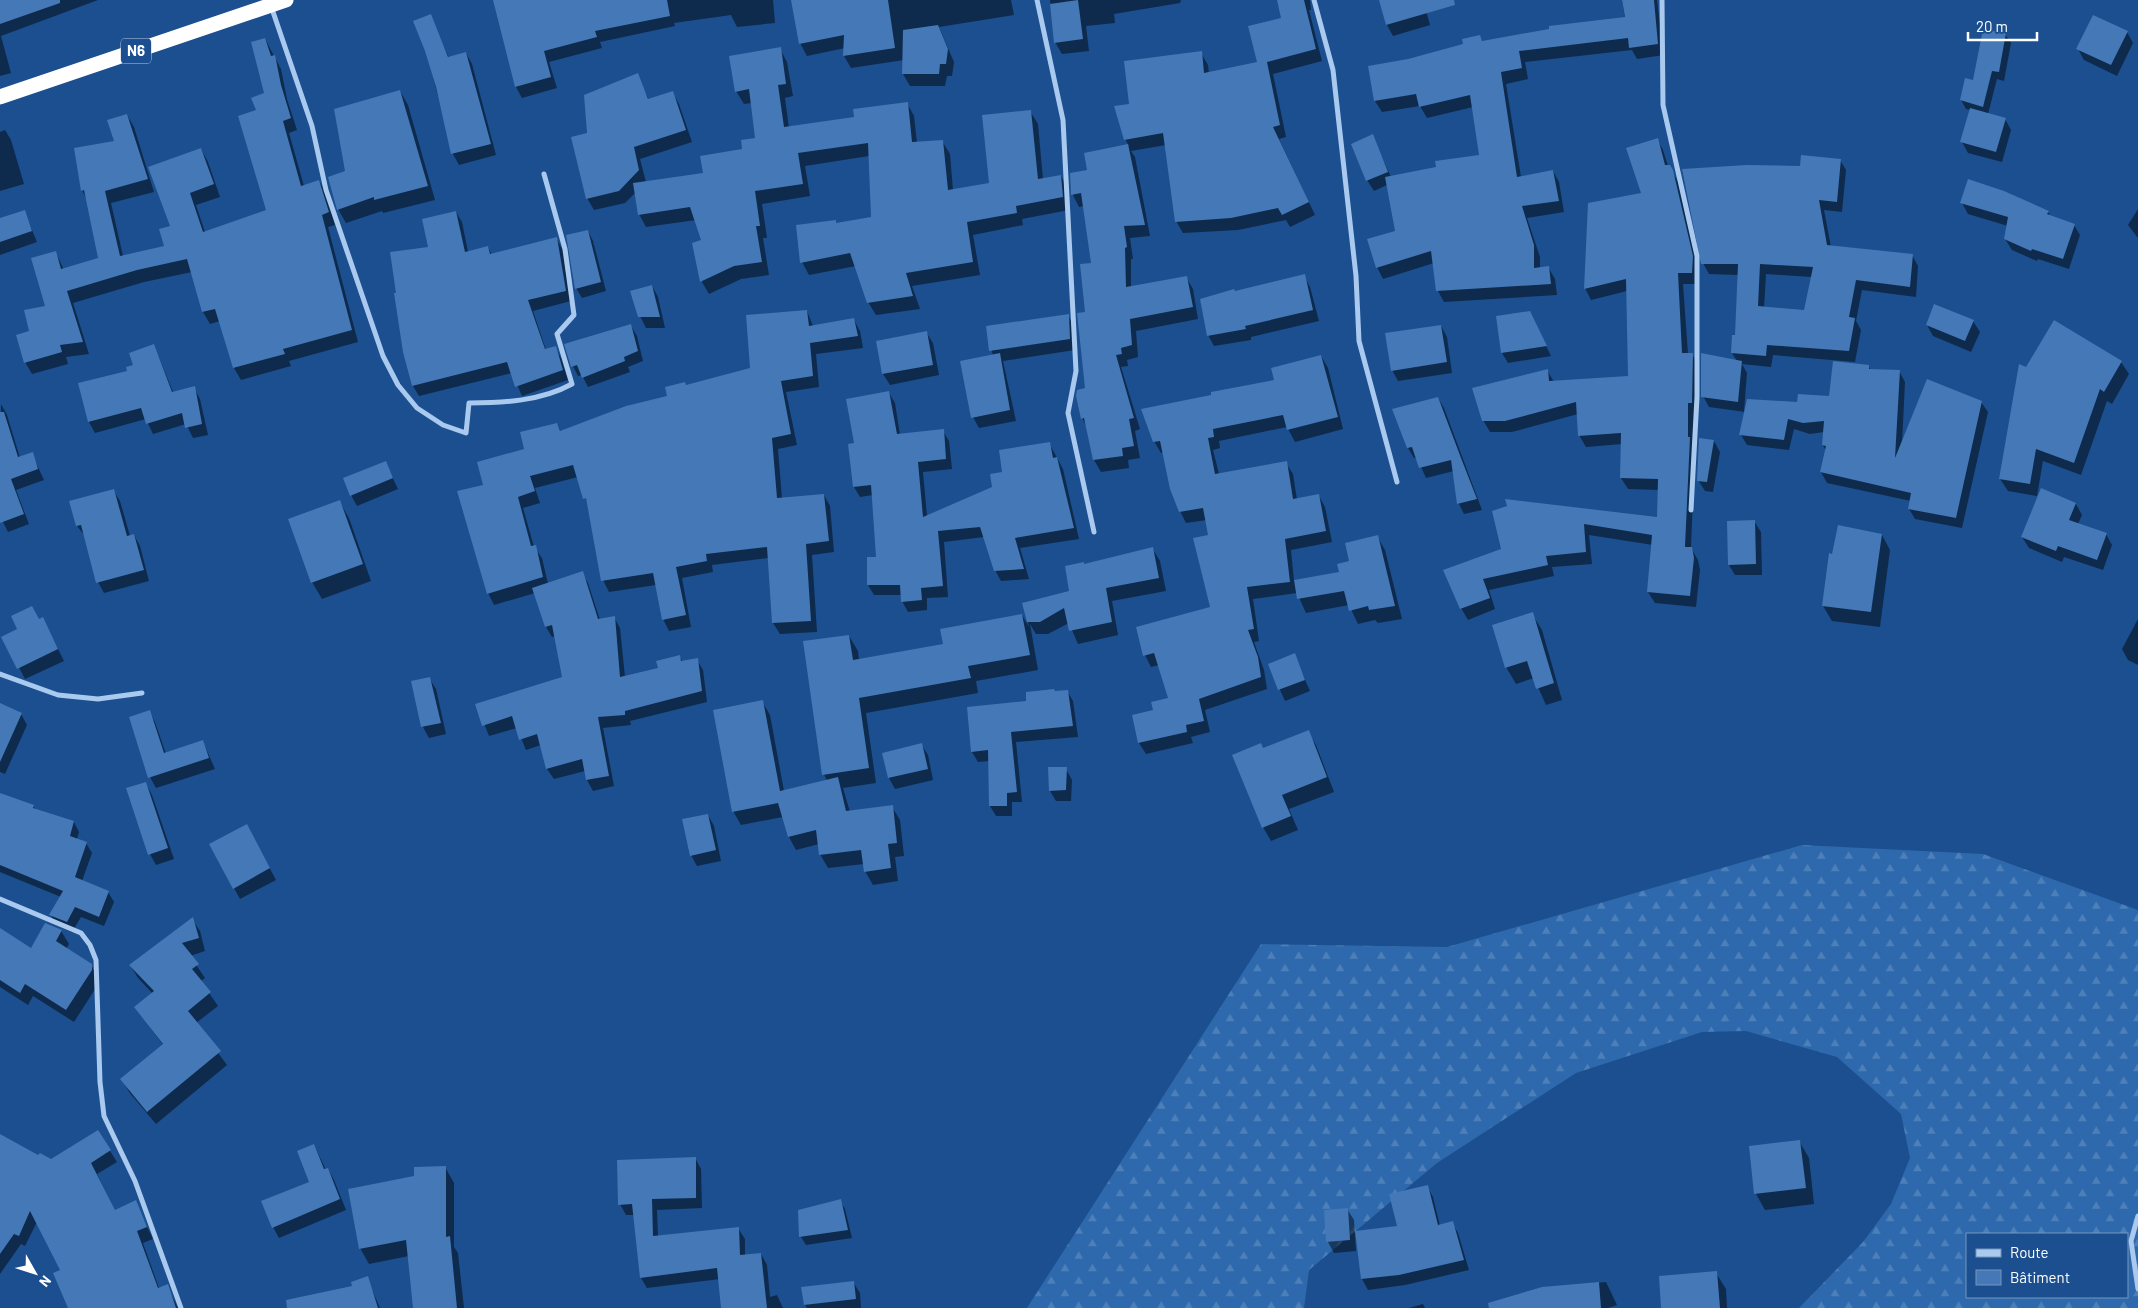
<svg xmlns="http://www.w3.org/2000/svg" width="2138" height="1308" font-family="Barlow,sans-serif">
  <defs>
    <pattern id="forest-firs" width="22" height="20" patternUnits="userSpaceOnUse" patternTransform="scale(1.25)"><rect width="22" height="20" fill="#2e69ad"/><path d="M5 1l3.5 6h-7zM16 11l3.5 6h-7z" fill="#4d80b9"/></pattern>
  </defs>
  <rect width="100%" height="100%" fill="#1b4f8f"/>
  <path fill="url(#forest-firs)" fill-rule="evenodd" d="M 1802,845 L 1983,854 L 2138,910 L 2138,1308 L 1799,1308 L 1863,1242 L 1891,1204 L 1910,1158 L 1901,1114 L 1837,1057 L 1746,1031 L 1702,1032 L 1576,1073 L 1437,1163 L 1309,1270 L 1304,1308 L 1027,1308 L 1261,944 L 1447,947 ZM 1967,1234 L 2127,1234 L 2127,1297 L 1967,1297 Z"/>
  <g fill="#0007" fill-rule="evenodd">
    <path d="M 0,0 L 98,0 L 1,36 L 11,73 L 0,76 Z"/>
    <path d="M 495,0 L 773,0 L 775,23 L 737,27 L 731,15 L 674,23 L 675,26 L 600,42 L 602,48 L 549,62 L 557,88 L 522,98 L 516,87 Z"/>
    <path d="M 800,0 L 1011,0 L 1014,15 L 939,27 L 954,62 L 952,76 L 947,76 L 945,86 L 910,86 L 903,74 L 904,60 L 851,68 L 844,56 L 845,48 L 807,56 L 800,43 Z"/>
    <path d="M 1050,0 L 1181,0 L 1180,3 L 1114,14 L 1115,23 L 1086,26 L 1089,51 L 1062,54 L 1055,42 Z"/>
    <path d="M 1278,0 L 1310,0 L 1311,10 L 1309,10 L 1322,61 L 1273,74 L 1286,137 L 1279,139 L 1315,215 L 1290,227 L 1286,220 L 1238,230 L 1183,233 L 1176,221 L 1166,145 L 1131,151 L 1135,157 L 1150,236 L 1130,238 L 1133,259 L 1131,259 L 1131,287 L 1186,277 L 1193,289 L 1198,319 L 1136,331 L 1138,357 L 1127,360 L 1128,366 L 1121,367 L 1140,429 L 1135,431 L 1140,458 L 1128,460 L 1129,468 L 1101,472 L 1094,460 L 1087,427 L 1082,418 L 1086,389 L 1086,313 L 1092,265 L 1084,206 L 1079,207 L 1073,195 L 1071,174 L 1089,171 L 1085,154 L 1129,146 L 1125,139 L 1201,53 L 1208,65 L 1209,74 L 1258,63 L 1282,19 Z"/>
    <path d="M 1380,0 L 1423,0 L 1430,25 L 1393,36 L 1387,25 Z"/>
    <path d="M 1622,0 L 1657,0 L 1664,55 L 1637,59 L 1632,50 L 1525,62 L 1528,79 L 1506,84 L 1521,177 L 1553,171 L 1559,182 L 1564,212 L 1527,218 L 1540,257 L 1540,269 L 1548,267 L 1555,279 L 1557,295 L 1444,302 L 1438,291 L 1434,263 L 1383,279 L 1377,267 L 1397,232 L 1387,185 L 1374,191 L 1367,180 L 1372,136 L 1391,177 L 1438,168 L 1481,156 L 1473,107 L 1427,118 L 1420,106 L 1382,112 L 1375,101 L 1369,67 L 1408,60 L 1464,45 L 1480,37 L 1483,42 L 1625,18 Z"/>
    <path d="M 430,16 L 449,58 L 466,53 L 472,64 L 496,155 L 459,165 L 453,154 L 426,50 Z"/>
    <path d="M 2127,32 L 2133,43 L 2117,76 L 2084,60 L 2078,49 Z"/>
    <path d="M 2005,34 L 2011,43 L 2004,81 L 1997,79 L 1988,114 L 2005,119 L 2011,130 L 2002,162 L 1968,153 L 1962,142 L 1971,110 L 1966,109 L 1961,100 Z"/>
    <path d="M 265,39 L 281,69 L 287,99 L 297,130 L 289,133 L 304,186 L 319,181 L 326,193 L 335,225 L 328,227 L 358,342 L 289,361 L 291,366 L 241,380 L 234,368 L 220,321 L 210,324 L 203,312 L 192,272 L 144,282 L 73,303 L 89,354 L 66,357 L 68,364 L 32,374 L 25,362 L 30,332 L 46,307 L 56,253 L 64,270 L 99,259 L 87,200 L 82,190 L 116,142 L 127,115 L 134,127 L 154,192 L 111,203 L 123,256 L 165,247 L 201,149 L 208,162 L 220,197 L 196,205 L 205,232 L 267,211 L 258,110 L 266,94 Z"/>
    <path d="M 780,49 L 787,62 L 793,96 L 785,98 L 789,128 L 855,118 L 907,103 L 914,116 L 917,143 L 942,141 L 950,154 L 953,190 L 990,184 L 1030,111 L 1038,124 L 1043,179 L 1061,176 L 1068,189 L 1069,210 L 1022,219 L 1023,225 L 973,235 L 980,275 L 912,286 L 920,309 L 876,315 L 868,302 L 856,266 L 809,275 L 802,262 L 836,224 L 873,218 L 869,156 L 805,166 L 810,196 L 762,204 L 767,238 L 763,238 L 769,275 L 741,279 L 709,294 L 702,282 L 693,244 L 702,241 L 696,220 L 646,227 L 639,214 L 636,192 L 625,203 L 594,210 L 587,198 L 588,134 L 637,75 L 649,100 L 672,92 L 679,104 L 692,142 L 640,159 L 646,182 L 704,174 L 743,151 L 757,139 L 752,103 L 744,104 L 736,91 Z"/>
    <path d="M 400,91 L 408,105 L 435,200 L 383,213 L 382,211 L 346,223 L 338,209 L 346,172 Z"/>
    <path d="M 5,130 L 11,140 L 24,184 L 0,191 L 0,132 Z"/>
    <path d="M 1657,139 L 1663,150 L 1668,166 L 1679,183 L 1698,269 L 1698,284 L 1683,284 L 1688,354 L 1692,354 L 1698,365 L 1691,548 L 1698,560 L 1700,570 L 1696,607 L 1655,603 L 1648,592 L 1653,545 L 1589,535 L 1592,564 L 1552,567 L 1554,576 L 1489,590 L 1495,609 L 1468,620 L 1461,608 L 1502,550 L 1494,511 L 1658,518 L 1659,490 L 1628,489 L 1621,478 L 1622,444 L 1586,447 L 1579,435 L 1578,414 L 1512,432 L 1490,432 L 1483,420 L 1547,370 L 1554,382 L 1629,377 L 1627,291 L 1591,300 L 1585,288 L 1642,194 Z"/>
    <path d="M 1840,160 L 1846,170 L 1842,212 L 1824,210 L 1831,247 L 1912,255 L 1918,266 L 1916,297 L 1862,290 L 1856,321 L 1861,330 L 1855,362 L 1773,355 L 1771,367 L 1742,364 L 1747,373 L 1744,411 L 1830,397 L 1868,366 L 1871,370 L 1899,371 L 1905,382 L 1902,444 L 1981,402 L 1988,412 L 1962,528 L 1915,519 L 1909,509 L 1911,501 L 1827,483 L 1821,472 L 1826,451 L 1823,445 L 1824,432 L 1810,434 L 1794,429 L 1789,450 L 1747,445 L 1741,435 L 1745,412 L 1709,407 L 1703,396 L 1737,361 L 1732,353 L 1736,336 L 1739,275 L 1709,274 L 1703,263 L 1801,168 ZM 1766,274 L 1812,277 L 1805,311 L 1764,308 Z"/>
    <path d="M 1962,203 L 2048,212 L 2051,217 L 2074,225 L 2080,235 L 2069,269 L 2038,259 L 2037,261 L 2012,250 L 2005,239 L 2008,226 L 1968,214 Z"/>
    <path d="M 2138,209 L 2138,238 L 2128,225 Z"/>
    <path d="M 24,211 L 37,242 L 0,255 L 0,219 Z"/>
    <path d="M 456,212 L 462,222 L 468,252 L 488,247 L 492,255 L 557,239 L 562,249 L 571,301 L 533,311 L 546,350 L 555,347 L 561,358 L 568,380 L 522,396 L 512,373 L 419,396 L 413,386 L 404,351 L 397,294 Z"/>
    <path d="M 588,231 L 593,241 L 606,291 L 582,298 L 576,288 Z"/>
    <path d="M 1304,276 L 1310,287 L 1319,321 L 1251,337 L 1251,340 L 1214,346 L 1208,335 L 1235,292 Z"/>
    <path d="M 652,286 L 658,297 L 665,328 L 646,328 L 640,316 Z"/>
    <path d="M 807,311 L 813,326 L 854,320 L 860,331 L 863,348 L 816,354 L 819,387 L 786,392 L 797,445 L 778,449 L 782,499 L 824,495 L 830,506 L 834,552 L 812,555 L 817,632 L 780,634 L 773,623 L 769,558 L 712,565 L 713,572 L 682,578 L 691,627 L 669,631 L 663,619 L 656,585 L 609,592 L 603,580 L 589,506 L 578,477 L 535,488 L 540,503 L 523,508 L 534,547 L 542,558 L 548,584 L 582,573 L 588,583 L 600,620 L 614,617 L 620,628 L 625,677 L 659,669 L 679,656 L 683,662 L 697,660 L 703,670 L 707,702 L 630,721 L 631,725 L 603,728 L 614,786 L 593,791 L 587,780 L 585,771 L 554,779 L 547,769 L 541,745 L 526,750 L 517,728 L 489,736 L 477,705 L 563,677 L 555,636 L 552,637 L 546,627 L 535,593 L 494,605 L 488,593 L 485,485 L 557,424 L 561,432 L 668,397 L 687,387 L 752,369 Z"/>
    <path d="M 1530,312 L 1551,356 L 1508,363 L 1502,353 Z"/>
    <path d="M 1068,315 L 1074,326 L 1075,350 L 1003,361 L 1016,421 L 979,428 L 973,417 L 993,356 L 987,328 Z"/>
    <path d="M 1973,321 L 1980,332 L 1971,352 L 1933,336 L 1927,325 Z"/>
    <path d="M 631,326 L 637,336 L 643,361 L 628,367 L 630,372 L 588,387 L 582,375 L 578,376 L 573,366 L 566,344 Z"/>
    <path d="M 1441,326 L 1447,337 L 1452,373 L 1398,381 L 1392,370 Z"/>
    <path d="M 926,332 L 933,343 L 939,375 L 890,385 L 883,374 L 878,342 Z"/>
    <path d="M 154,345 L 173,392 L 194,388 L 200,399 L 208,435 L 193,438 L 186,424 L 153,434 L 146,419 L 95,433 L 89,422 L 80,384 L 128,372 Z"/>
    <path d="M 1321,356 L 1328,368 L 1343,429 L 1295,442 L 1287,427 L 1219,441 L 1220,448 L 1213,450 L 1219,474 L 1286,463 L 1293,474 L 1297,500 L 1319,496 L 1325,507 L 1332,542 L 1291,550 L 1294,581 L 1341,573 L 1377,536 L 1385,550 L 1402,619 L 1378,623 L 1375,620 L 1358,624 L 1349,605 L 1306,613 L 1297,593 L 1253,599 L 1259,641 L 1254,642 L 1264,670 L 1267,689 L 1205,710 L 1210,732 L 1191,737 L 1193,743 L 1146,754 L 1139,743 L 1134,716 L 1154,711 L 1169,699 L 1159,665 L 1151,667 L 1145,655 L 1211,608 L 1210,536 L 1207,520 L 1186,523 L 1180,511 L 1164,452 L 1161,453 L 1154,441 L 1213,396 L 1275,381 Z"/>
    <path d="M 2121,362 L 2129,374 L 2112,404 L 2107,401 L 2081,475 L 2043,461 L 2037,496 L 2008,491 L 2000,479 L 2027,369 Z"/>
    <path d="M 889,393 L 895,403 L 900,435 L 943,431 L 949,441 L 952,469 L 923,472 L 927,516 L 993,488 L 1003,473 L 1049,443 L 1063,469 L 1079,539 L 1020,548 L 1029,579 L 1001,581 L 995,570 L 984,537 L 944,542 L 948,597 L 927,598 L 927,610 L 908,612 L 902,601 L 902,595 L 874,595 L 868,585 L 877,558 L 873,495 L 860,497 L 854,487 L 855,445 Z"/>
    <path d="M 1438,398 L 1444,408 L 1482,510 L 1464,514 L 1459,504 L 1454,471 L 1426,478 L 1417,458 L 1414,458 L 1408,448 Z"/>
    <path d="M 1,404 L 7,415 L 20,458 L 32,454 L 44,480 L 16,490 L 29,524 L 8,532 L 0,516 Z"/>
    <path d="M 1714,441 L 1720,452 L 1713,492 L 1705,491 L 1698,480 Z"/>
    <path d="M 385,462 L 398,489 L 357,506 L 351,495 Z"/>
    <path d="M 113,490 L 120,501 L 130,536 L 134,535 L 140,546 L 149,581 L 104,593 L 98,582 L 85,536 L 77,526 Z"/>
    <path d="M 339,501 L 349,518 L 371,581 L 322,599 L 312,582 Z"/>
    <path d="M 2076,504 L 2082,515 L 2078,524 L 2106,534 L 2112,545 L 2103,570 L 2064,557 L 2062,562 L 2029,548 L 2022,537 Z"/>
    <path d="M 1754,521 L 1761,532 L 1762,575 L 1735,575 L 1729,565 Z"/>
    <path d="M 1882,535 L 1890,550 L 1880,627 L 1832,621 L 1823,606 L 1833,555 Z"/>
    <path d="M 1152,548 L 1160,561 L 1166,591 L 1112,601 L 1118,635 L 1078,644 L 1069,623 L 1048,634 L 1036,634 L 1030,624 L 1038,670 L 976,681 L 978,693 L 866,713 L 876,783 L 843,788 L 850,812 L 892,807 L 900,820 L 904,856 L 895,857 L 898,881 L 873,885 L 865,871 L 864,864 L 828,868 L 820,854 L 819,844 L 796,850 L 789,837 L 783,817 L 741,825 L 733,811 L 762,701 L 770,715 L 784,791 L 827,781 L 824,774 L 849,636 L 858,651 L 859,660 L 945,645 L 1022,615 L 1029,627 L 1023,604 L 1070,592 L 1084,566 Z"/>
    <path d="M 1532,614 L 1542,630 L 1562,700 L 1546,705 L 1534,678 L 1516,684 L 1506,667 Z"/>
    <path d="M 2138,619 L 2138,665 L 2128,660 L 2122,649 Z"/>
    <path d="M 39,620 L 48,629 L 64,661 L 25,679 L 3,637 Z"/>
    <path d="M 1294,655 L 1310,691 L 1285,701 L 1269,665 Z"/>
    <path d="M 429,678 L 436,689 L 446,734 L 429,738 L 423,727 L 412,682 Z"/>
    <path d="M 1067,691 L 1073,701 L 1078,737 L 1016,742 L 1022,802 L 1012,802 L 1012,816 L 996,816 L 990,806 L 989,761 L 978,762 L 972,752 L 1028,702 Z"/>
    <path d="M 0,704 L 21,714 L 27,725 L 5,774 L 0,772 Z"/>
    <path d="M 149,711 L 155,722 L 166,754 L 203,742 L 215,769 L 156,788 L 150,777 Z"/>
    <path d="M 1308,732 L 1316,745 L 1334,792 L 1289,809 L 1298,830 L 1271,841 L 1263,827 L 1263,749 Z"/>
    <path d="M 921,744 L 928,755 L 933,780 L 895,789 L 889,778 L 883,753 Z"/>
    <path d="M 1066,769 L 1072,780 L 1071,801 L 1056,801 L 1050,791 Z"/>
    <path d="M 146,784 L 152,795 L 174,859 L 156,865 L 150,854 Z"/>
    <path d="M 33,806 L 36,810 L 74,822 L 79,832 L 77,839 L 86,843 L 92,853 L 82,881 L 108,892 L 114,902 L 104,926 L 81,917 L 72,932 L 56,925 L 51,915 L 61,897 L 0,872 L 0,814 Z"/>
    <path d="M 708,815 L 714,826 L 721,861 L 697,866 L 691,855 Z"/>
    <path d="M 253,837 L 276,880 L 240,899 L 234,888 Z"/>
    <path d="M 192,919 L 200,931 L 205,951 L 190,956 L 205,978 L 201,981 L 218,1006 L 196,1023 L 227,1065 L 156,1124 L 129,1092 L 122,1079 L 163,1045 L 136,1008 L 153,994 L 138,978 L 130,965 Z"/>
    <path d="M 0,930 L 31,950 L 61,931 L 69,944 L 66,949 L 91,965 L 99,979 L 99,983 L 74,1022 L 33,996 L 28,1005 L 0,987 Z"/>
    <path d="M 98,1132 L 117,1162 L 97,1174 L 115,1211 L 135,1202 L 153,1239 L 143,1243 L 159,1288 L 167,1286 L 178,1308 L 69,1308 L 62,1271 L 37,1222 L 25,1246 L 21,1244 L 0,1274 L 0,1147 L 51,1160 Z"/>
    <path d="M 1799,1141 L 1809,1158 L 1814,1204 L 1765,1210 L 1756,1194 Z"/>
    <path d="M 314,1145 L 326,1170 L 328,1169 L 334,1180 L 346,1210 L 279,1238 L 273,1227 L 311,1182 Z"/>
    <path d="M 695,1158 L 701,1169 L 702,1208 L 657,1210 L 658,1236 L 738,1228 L 745,1239 L 745,1256 L 761,1254 L 767,1265 L 770,1297 L 777,1295 L 783,1308 L 723,1308 L 720,1279 L 647,1288 L 641,1278 L 635,1215 L 626,1215 L 620,1204 Z"/>
    <path d="M 445,1167 L 454,1183 L 454,1247 L 458,1253 L 464,1308 L 414,1308 L 409,1256 L 369,1264 L 360,1248 L 416,1177 Z"/>
    <path d="M 1427,1186 L 1433,1197 L 1440,1226 L 1452,1223 L 1458,1233 L 1469,1270 L 1405,1285 L 1368,1290 L 1362,1279 L 1357,1232 L 1399,1227 Z"/>
    <path d="M 840,1201 L 845,1209 L 852,1238 L 806,1245 L 801,1237 L 799,1210 Z"/>
    <path d="M 1347,1209 L 1354,1220 L 1356,1251 L 1334,1253 L 1328,1242 L 1325,1211 Z"/>
    <path d="M 1716,1273 L 1726,1289 L 1727,1308 L 1662,1308 Z"/>
    <path d="M 367,1278 L 380,1308 L 302,1308 L 353,1287 Z"/>
    <path d="M 853,1282 L 860,1293 L 861,1308 L 807,1308 L 805,1305 L 803,1288 Z"/>
    <path d="M 1606,1282 L 1617,1305 L 1608,1308 L 1491,1308 L 1542,1288 Z"/>
    <path d="M 1423,1304 L 1425,1308 L 1409,1308 Z"/>
  </g>
  <g fill="#4478b7" fill-rule="evenodd">
    <path d="M 0,0 L 60,0 L 60,3 L 0,24 Z"/>
    <path d="M 493,0 L 667,0 L 670,16 L 595,31 L 597,37 L 544,51 L 551,77 L 515,87 Z"/>
    <path d="M 791,0 L 888,0 L 895,48 L 843,56 L 844,35 L 799,44 Z"/>
    <path d="M 1078,0 L 1083,39 L 1054,43 L 1050,4 Z"/>
    <path d="M 1277,0 L 1304,0 L 1316,49 L 1267,62 L 1280,125 L 1273,127 L 1309,202 L 1282,215 L 1278,208 L 1231,218 L 1175,222 L 1163,133 L 1124,140 L 1114,106 L 1129,104 L 1124,61 L 1202,51 L 1204,73 L 1257,62 L 1248,26 L 1281,18 Z"/>
    <path d="M 1379,0 L 1454,0 L 1455,5 L 1386,25 Z"/>
    <path d="M 1622,0 L 1654,0 L 1658,44 L 1629,48 L 1628,38 L 1519,51 L 1522,68 L 1501,72 L 1517,177 L 1553,170 L 1559,201 L 1522,206 L 1534,245 L 1534,268 L 1549,266 L 1551,284 L 1436,291 L 1431,251 L 1376,268 L 1367,239 L 1395,231 L 1385,177 L 1436,167 L 1435,161 L 1479,155 L 1470,95 L 1419,107 L 1416,94 L 1374,101 L 1368,66 L 1408,59 L 1463,44 L 1462,39 L 1480,35 L 1482,41 L 1549,29 L 1549,26 L 1625,17 Z"/>
    <path d="M 431,14 L 448,57 L 466,52 L 491,144 L 451,154 L 436,87 L 425,51 L 413,21 Z"/>
    <path d="M 2093,15 L 2128,31 L 2111,65 L 2076,49 Z"/>
    <path d="M 938,25 L 948,49 L 946,64 L 940,64 L 939,74 L 902,74 L 903,30 Z"/>
    <path d="M 1983,29 L 2006,33 L 1999,72 L 1992,71 L 1983,107 L 1960,100 L 1965,78 L 1973,80 Z"/>
    <path d="M 265,38 L 271,56 L 275,55 L 281,85 L 291,118 L 283,121 L 301,186 L 319,180 L 329,212 L 322,215 L 352,330 L 283,349 L 285,354 L 233,368 L 215,309 L 202,312 L 187,259 L 137,270 L 67,291 L 83,342 L 60,345 L 62,352 L 24,363 L 16,335 L 29,331 L 24,310 L 45,306 L 31,258 L 56,251 L 61,269 L 98,258 L 84,190 L 81,191 L 74,148 L 114,141 L 107,120 L 127,114 L 148,179 L 105,191 L 120,256 L 164,246 L 159,229 L 170,226 L 148,167 L 201,148 L 214,184 L 190,193 L 203,232 L 266,210 L 238,116 L 256,110 L 251,98 L 264,93 L 251,42 Z"/>
    <path d="M 781,47 L 786,84 L 778,85 L 784,127 L 854,117 L 853,109 L 908,102 L 912,142 L 943,140 L 948,190 L 989,183 L 982,115 L 1031,110 L 1038,179 L 1061,175 L 1063,197 L 1016,206 L 1017,213 L 967,222 L 973,262 L 906,273 L 913,296 L 867,303 L 850,253 L 800,263 L 796,225 L 836,220 L 836,223 L 871,217 L 868,143 L 798,153 L 803,184 L 755,191 L 760,226 L 756,226 L 762,262 L 734,266 L 700,282 L 692,243 L 701,240 L 690,207 L 638,215 L 633,183 L 703,173 L 700,156 L 742,149 L 741,140 L 755,138 L 749,89 L 735,92 L 729,56 Z"/>
    <path d="M 638,73 L 648,99 L 673,91 L 686,130 L 634,147 L 639,170 L 619,191 L 586,199 L 571,137 L 587,133 L 584,95 Z"/>
    <path d="M 400,90 L 428,186 L 374,200 L 374,197 L 337,210 L 328,177 L 345,171 L 334,109 Z"/>
    <path d="M 1970,108 L 2006,118 L 1996,152 L 1960,142 Z"/>
    <path d="M 1373,134 L 1388,172 L 1366,181 L 1351,144 Z"/>
    <path d="M 1658,138 L 1665,165 L 1670,165 L 1673,170 L 1693,256 L 1692,273 L 1678,273 L 1682,353 L 1693,353 L 1692,403 L 1688,403 L 1688,437 L 1690,437 L 1685,547 L 1692,547 L 1694,558 L 1690,596 L 1647,592 L 1652,535 L 1584,524 L 1586,552 L 1546,556 L 1548,565 L 1483,579 L 1490,598 L 1460,609 L 1443,570 L 1501,549 L 1492,511 L 1507,506 L 1505,499 L 1657,517 L 1658,479 L 1620,478 L 1621,433 L 1578,436 L 1576,402 L 1505,421 L 1482,421 L 1472,388 L 1548,369 L 1549,381 L 1628,376 L 1626,279 L 1584,289 L 1588,203 L 1641,193 L 1626,148 Z"/>
    <path d="M 1128,144 L 1145,225 L 1124,226 L 1127,247 L 1125,248 L 1126,287 L 1187,276 L 1193,307 L 1130,319 L 1132,345 L 1121,348 L 1122,354 L 1116,355 L 1134,418 L 1129,419 L 1134,446 L 1122,448 L 1123,456 L 1093,460 L 1084,418 L 1081,419 L 1076,396 L 1077,390 L 1085,388 L 1077,313 L 1085,312 L 1080,264 L 1091,263 L 1081,193 L 1071,195 L 1070,173 L 1087,170 L 1084,153 Z"/>
    <path d="M 1801,155 L 1841,159 L 1837,202 L 1819,200 L 1827,245 L 1913,254 L 1910,287 L 1856,280 L 1849,317 L 1855,318 L 1849,351 L 1767,345 L 1766,356 L 1731,353 L 1732,335 L 1735,335 L 1738,264 L 1701,264 L 1682,169 L 1747,165 L 1800,166 ZM 1760,264 L 1813,267 L 1804,310 L 1758,306 Z"/>
    <path d="M 1968,179 L 2004,191 L 2049,211 L 2047,214 L 2075,224 L 2063,259 L 2032,249 L 2031,251 L 2004,239 L 2008,217 L 1960,203 Z"/>
    <path d="M 25,210 L 32,231 L 0,242 L 0,218 Z"/>
    <path d="M 456,211 L 465,252 L 488,246 L 490,254 L 557,237 L 566,291 L 528,300 L 545,349 L 556,346 L 563,370 L 515,387 L 507,362 L 412,386 L 403,352 L 394,293 L 396,293 L 390,252 L 428,247 L 422,219 Z"/>
    <path d="M 588,230 L 601,282 L 575,289 L 566,235 Z"/>
    <path d="M 1305,274 L 1313,310 L 1245,326 L 1246,329 L 1207,336 L 1200,299 L 1234,289 L 1235,291 Z"/>
    <path d="M 652,285 L 660,317 L 638,317 L 630,291 Z"/>
    <path d="M 1934,304 L 1974,320 L 1965,341 L 1926,325 Z"/>
    <path d="M 807,310 L 809,326 L 854,318 L 858,336 L 810,343 L 813,376 L 781,381 L 791,434 L 772,438 L 777,498 L 824,494 L 829,541 L 806,544 L 811,621 L 772,623 L 767,547 L 706,554 L 707,561 L 676,567 L 686,615 L 662,620 L 653,573 L 601,581 L 586,498 L 583,499 L 573,465 L 530,476 L 535,491 L 518,497 L 531,546 L 536,545 L 543,577 L 487,594 L 457,491 L 483,485 L 477,462 L 524,449 L 520,432 L 557,423 L 560,431 L 626,406 L 667,396 L 665,387 L 685,382 L 686,385 L 750,368 L 746,315 Z"/>
    <path d="M 1530,311 L 1547,346 L 1501,353 L 1496,316 Z"/>
    <path d="M 1069,314 L 1070,339 L 989,351 L 986,326 Z"/>
    <path d="M 2054,320 L 2122,361 L 2104,392 L 2100,389 L 2074,463 L 2036,449 L 2030,484 L 1999,479 L 2019,364 L 2026,367 Z"/>
    <path d="M 631,324 L 638,351 L 624,357 L 625,361 L 582,378 L 577,365 L 571,367 L 564,344 Z"/>
    <path d="M 1441,325 L 1447,362 L 1391,371 L 1385,333 Z"/>
    <path d="M 927,331 L 933,365 L 882,374 L 876,341 Z"/>
    <path d="M 154,344 L 172,392 L 195,386 L 202,424 L 185,428 L 182,413 L 146,424 L 141,408 L 88,422 L 78,383 L 127,371 L 126,367 L 133,365 L 129,353 Z"/>
    <path d="M 1000,353 L 1010,410 L 971,418 L 960,361 Z"/>
    <path d="M 1701,353 L 1742,361 L 1738,402 L 1701,397 Z"/>
    <path d="M 1321,355 L 1338,417 L 1287,430 L 1283,415 L 1213,429 L 1214,437 L 1208,438 L 1215,474 L 1287,461 L 1293,499 L 1319,494 L 1326,531 L 1285,539 L 1290,582 L 1247,587 L 1254,629 L 1248,630 L 1258,657 L 1261,677 L 1199,699 L 1204,721 L 1186,725 L 1187,732 L 1138,743 L 1132,715 L 1153,710 L 1151,702 L 1168,698 L 1154,653 L 1143,656 L 1136,627 L 1210,607 L 1193,538 L 1208,535 L 1203,508 L 1179,512 L 1170,489 L 1160,441 L 1153,442 L 1141,409 L 1211,395 L 1211,392 L 1274,380 L 1271,368 Z"/>
    <path d="M 1833,361 L 1869,365 L 1869,369 L 1900,370 L 1895,458 L 1927,379 L 1982,401 L 1956,518 L 1908,509 L 1911,493 L 1820,472 L 1826,446 L 1822,445 L 1824,421 L 1803,423 L 1788,419 L 1784,440 L 1739,435 L 1747,399 L 1797,402 L 1798,394 L 1829,396 Z"/>
    <path d="M 889,391 L 897,434 L 944,429 L 946,459 L 918,462 L 923,517 L 992,487 L 990,474 L 1002,472 L 999,450 L 1050,442 L 1053,458 L 1057,457 L 1074,528 L 1015,538 L 1024,569 L 994,571 L 980,527 L 938,531 L 943,586 L 921,588 L 922,600 L 901,602 L 900,585 L 867,585 L 867,557 L 876,557 L 871,485 L 853,487 L 848,444 L 854,443 L 846,399 Z"/>
    <path d="M 1438,397 L 1461,458 L 1477,499 L 1457,504 L 1451,460 L 1419,468 L 1412,447 L 1407,448 L 1392,409 Z"/>
    <path d="M 0,412 L 4,412 L 18,457 L 33,452 L 38,469 L 11,479 L 24,514 L 0,523 Z"/>
    <path d="M 1699,438 L 1714,440 L 1707,482 L 1697,481 Z"/>
    <path d="M 386,461 L 393,478 L 350,496 L 343,478 Z"/>
    <path d="M 2041,488 L 2076,503 L 2069,520 L 2107,533 L 2097,560 L 2058,546 L 2056,551 L 2021,537 Z"/>
    <path d="M 114,489 L 127,536 L 134,534 L 144,570 L 96,583 L 81,525 L 76,526 L 69,501 Z"/>
    <path d="M 340,500 L 363,564 L 311,583 L 288,519 Z"/>
    <path d="M 1755,520 L 1756,564 L 1728,565 L 1727,521 Z"/>
    <path d="M 1838,525 L 1882,534 L 1871,612 L 1822,606 L 1829,553 L 1832,554 Z"/>
    <path d="M 1378,535 L 1395,606 L 1369,610 L 1368,606 L 1349,611 L 1344,591 L 1297,599 L 1294,580 L 1339,572 L 1337,564 L 1349,561 L 1345,543 Z"/>
    <path d="M 1153,547 L 1159,578 L 1106,588 L 1112,622 L 1069,631 L 1064,608 L 1040,622 L 1027,622 L 1022,603 L 1069,591 L 1065,566 L 1084,562 L 1084,564 Z"/>
    <path d="M 583,571 L 598,619 L 615,616 L 620,677 L 658,668 L 656,661 L 680,655 L 681,661 L 698,658 L 702,691 L 625,711 L 625,715 L 598,717 L 609,776 L 586,780 L 582,759 L 546,769 L 537,734 L 519,740 L 512,716 L 482,726 L 475,704 L 562,677 L 552,625 L 545,627 L 532,588 Z"/>
    <path d="M 32,606 L 39,619 L 43,617 L 58,649 L 17,669 L 1,637 L 17,629 L 11,616 Z"/>
    <path d="M 1533,612 L 1554,683 L 1536,689 L 1527,661 L 1505,668 L 1492,625 Z"/>
    <path d="M 1022,614 L 1030,655 L 968,666 L 971,678 L 859,698 L 869,768 L 822,775 L 803,641 L 849,635 L 853,660 L 943,644 L 940,629 Z"/>
    <path d="M 1295,653 L 1305,680 L 1278,690 L 1268,664 Z"/>
    <path d="M 430,677 L 441,723 L 421,727 L 411,681 Z"/>
    <path d="M 1054,689 L 1055,691 L 1068,690 L 1073,726 L 1011,732 L 1017,792 L 1007,793 L 1007,806 L 989,806 L 988,750 L 971,752 L 967,707 L 1026,701 L 1026,692 Z"/>
    <path d="M 763,700 L 780,791 L 838,777 L 846,811 L 893,805 L 897,843 L 888,844 L 891,868 L 864,872 L 861,850 L 819,855 L 816,830 L 788,837 L 778,803 L 732,812 L 713,710 Z"/>
    <path d="M 0,703 L 22,713 L 0,762 Z"/>
    <path d="M 150,710 L 164,753 L 203,740 L 209,758 L 148,778 L 129,717 Z"/>
    <path d="M 1309,730 L 1327,777 L 1282,795 L 1291,816 L 1262,828 L 1232,755 L 1261,743 L 1263,748 Z"/>
    <path d="M 922,743 L 928,769 L 888,778 L 882,753 Z"/>
    <path d="M 1048,767 L 1067,767 L 1066,790 L 1049,791 Z"/>
    <path d="M 146,782 L 168,848 L 148,855 L 126,788 Z"/>
    <path d="M 0,793 L 34,805 L 33,808 L 74,821 L 70,836 L 87,842 L 75,877 L 109,891 L 99,917 L 75,907 L 67,922 L 49,915 L 63,891 L 0,865 Z"/>
    <path d="M 708,814 L 716,850 L 690,856 L 682,819 Z"/>
    <path d="M 247,824 L 270,868 L 233,889 L 209,844 Z"/>
    <path d="M 193,917 L 199,938 L 182,943 L 199,964 L 192,969 L 211,992 L 188,1011 L 221,1051 L 147,1112 L 120,1079 L 163,1044 L 134,1007 L 154,991 L 129,965 Z"/>
    <path d="M 45,923 L 62,930 L 56,941 L 92,964 L 92,970 L 66,1010 L 25,984 L 20,993 L 0,980 L 0,928 L 31,948 Z"/>
    <path d="M 98,1130 L 111,1150 L 91,1163 L 115,1210 L 136,1200 L 147,1227 L 137,1231 L 158,1288 L 168,1284 L 176,1308 L 68,1308 L 53,1273 L 60,1270 L 30,1211 L 19,1236 L 14,1234 L 0,1254 L 0,1134 L 38,1155 L 40,1153 L 51,1159 Z"/>
    <path d="M 1800,1140 L 1806,1188 L 1754,1194 L 1749,1146 Z"/>
    <path d="M 314,1144 L 324,1169 L 328,1168 L 340,1199 L 272,1228 L 261,1201 L 309,1182 L 297,1151 Z"/>
    <path d="M 696,1157 L 696,1198 L 652,1199 L 653,1236 L 739,1227 L 740,1255 L 761,1253 L 767,1308 L 721,1308 L 717,1268 L 640,1278 L 632,1204 L 618,1205 L 617,1160 Z"/>
    <path d="M 446,1166 L 446,1237 L 450,1236 L 457,1308 L 413,1308 L 406,1240 L 359,1249 L 348,1189 L 414,1176 L 414,1167 Z"/>
    <path d="M 1428,1185 L 1438,1225 L 1453,1221 L 1464,1260 L 1399,1275 L 1361,1279 L 1355,1231 L 1397,1226 L 1389,1194 Z"/>
    <path d="M 841,1199 L 848,1230 L 799,1237 L 798,1210 Z"/>
    <path d="M 1348,1208 L 1350,1240 L 1326,1242 L 1324,1210 Z"/>
    <path d="M 1717,1271 L 1720,1308 L 1661,1308 L 1659,1276 Z"/>
    <path d="M 368,1276 L 378,1308 L 287,1308 L 286,1300 L 352,1286 L 351,1282 Z"/>
    <path d="M 854,1281 L 856,1299 L 804,1305 L 801,1287 Z"/>
    <path d="M 1599,1282 L 1601,1308 L 1489,1308 L 1488,1303 L 1542,1287 Z"/>
  </g>
  <g fill="none" stroke-linecap="round" stroke-linejoin="round">
    <g stroke="#a9c9ee" stroke-width="5">
      <path d="M 1037,0 L 1063,120 L 1076,371 L 1068,413 L 1094,532"/>
      <path d="M 1314,0 L 1333,70 L 1356,276 L 1359,341 L 1397,482"/>
      <path d="M 1662,0 L 1663,105 L 1697,256 L 1697,397 L 1691,510"/>
      <path d="M 271,6 L 312,126 L 326,190 L 383,356 L 398,385 L 417,408 L 443,425 L 466,433 L 469,403 C 503,403 541,401 572,384 L 557,334 L 574,315 L 565,249 L 544,174"/>
      <path d="M 0,674 L 58,695 L 98,699 L 142,693"/>
      <path d="M 0,899 L 81,933 L 90,945 L 96,960 L 100,1082 L 104,1116 L 135,1181 L 181,1308"/>
      <path d="M 2138,1216 L 2131,1241 L 2138,1289"/>
    </g>
    <path stroke="#fff" stroke-width="15" d="M 0,97 L 286,0"/>
  </g>
  <g text-anchor="middle" stroke-width="4" stroke-linejoin="round" paint-order="stroke">
    <rect fill="#1b4f8f" stroke="#bbcadd" stroke-width="1" x="121" y="38.5" width="30" height="25" rx="4"/>
    <g font-size="15" font-weight="bold" fill="#fff">
      <text x="136" y="56">N6</text>
    </g>
  </g>
  <rect x="1966" y="1233" width="162" height="65" fill="#1b4f8f" stroke="#7695bc"/>
  <rect x="1976" y="1249" width="25" height="8" fill="#a9c9ee" stroke="#7695bc"/>
  <text x="2010" y="1258" font-size="15" fill="#ffffff">Route</text>
  <rect x="1976" y="1270" width="25" height="15" fill="#4478b7" stroke="#7695bc"/>
  <text x="2010" y="1283" font-size="15" fill="#ffffff">Bâtiment</text>
  <g transform="translate(35 1273) rotate(129)" stroke="#1b4f8f" stroke-width="4" paint-order="stroke">
  <path d="M0-4L9 19L0 12L-9 19Z" fill="#ffffff"/>
  <text y="-8" font-size="14" font-weight="bold" text-anchor="middle" fill="#ffffff">N</text>
  </g>
  <path d="M1968 32v8h69v-8" fill="none" stroke="#ffffff" stroke-width="2.5"/>
  <text x="1976" y="32" font-size="15" fill="#ffffff" stroke="#1b4f8f" stroke-width="4" paint-order="stroke">20 m</text>
</svg>
